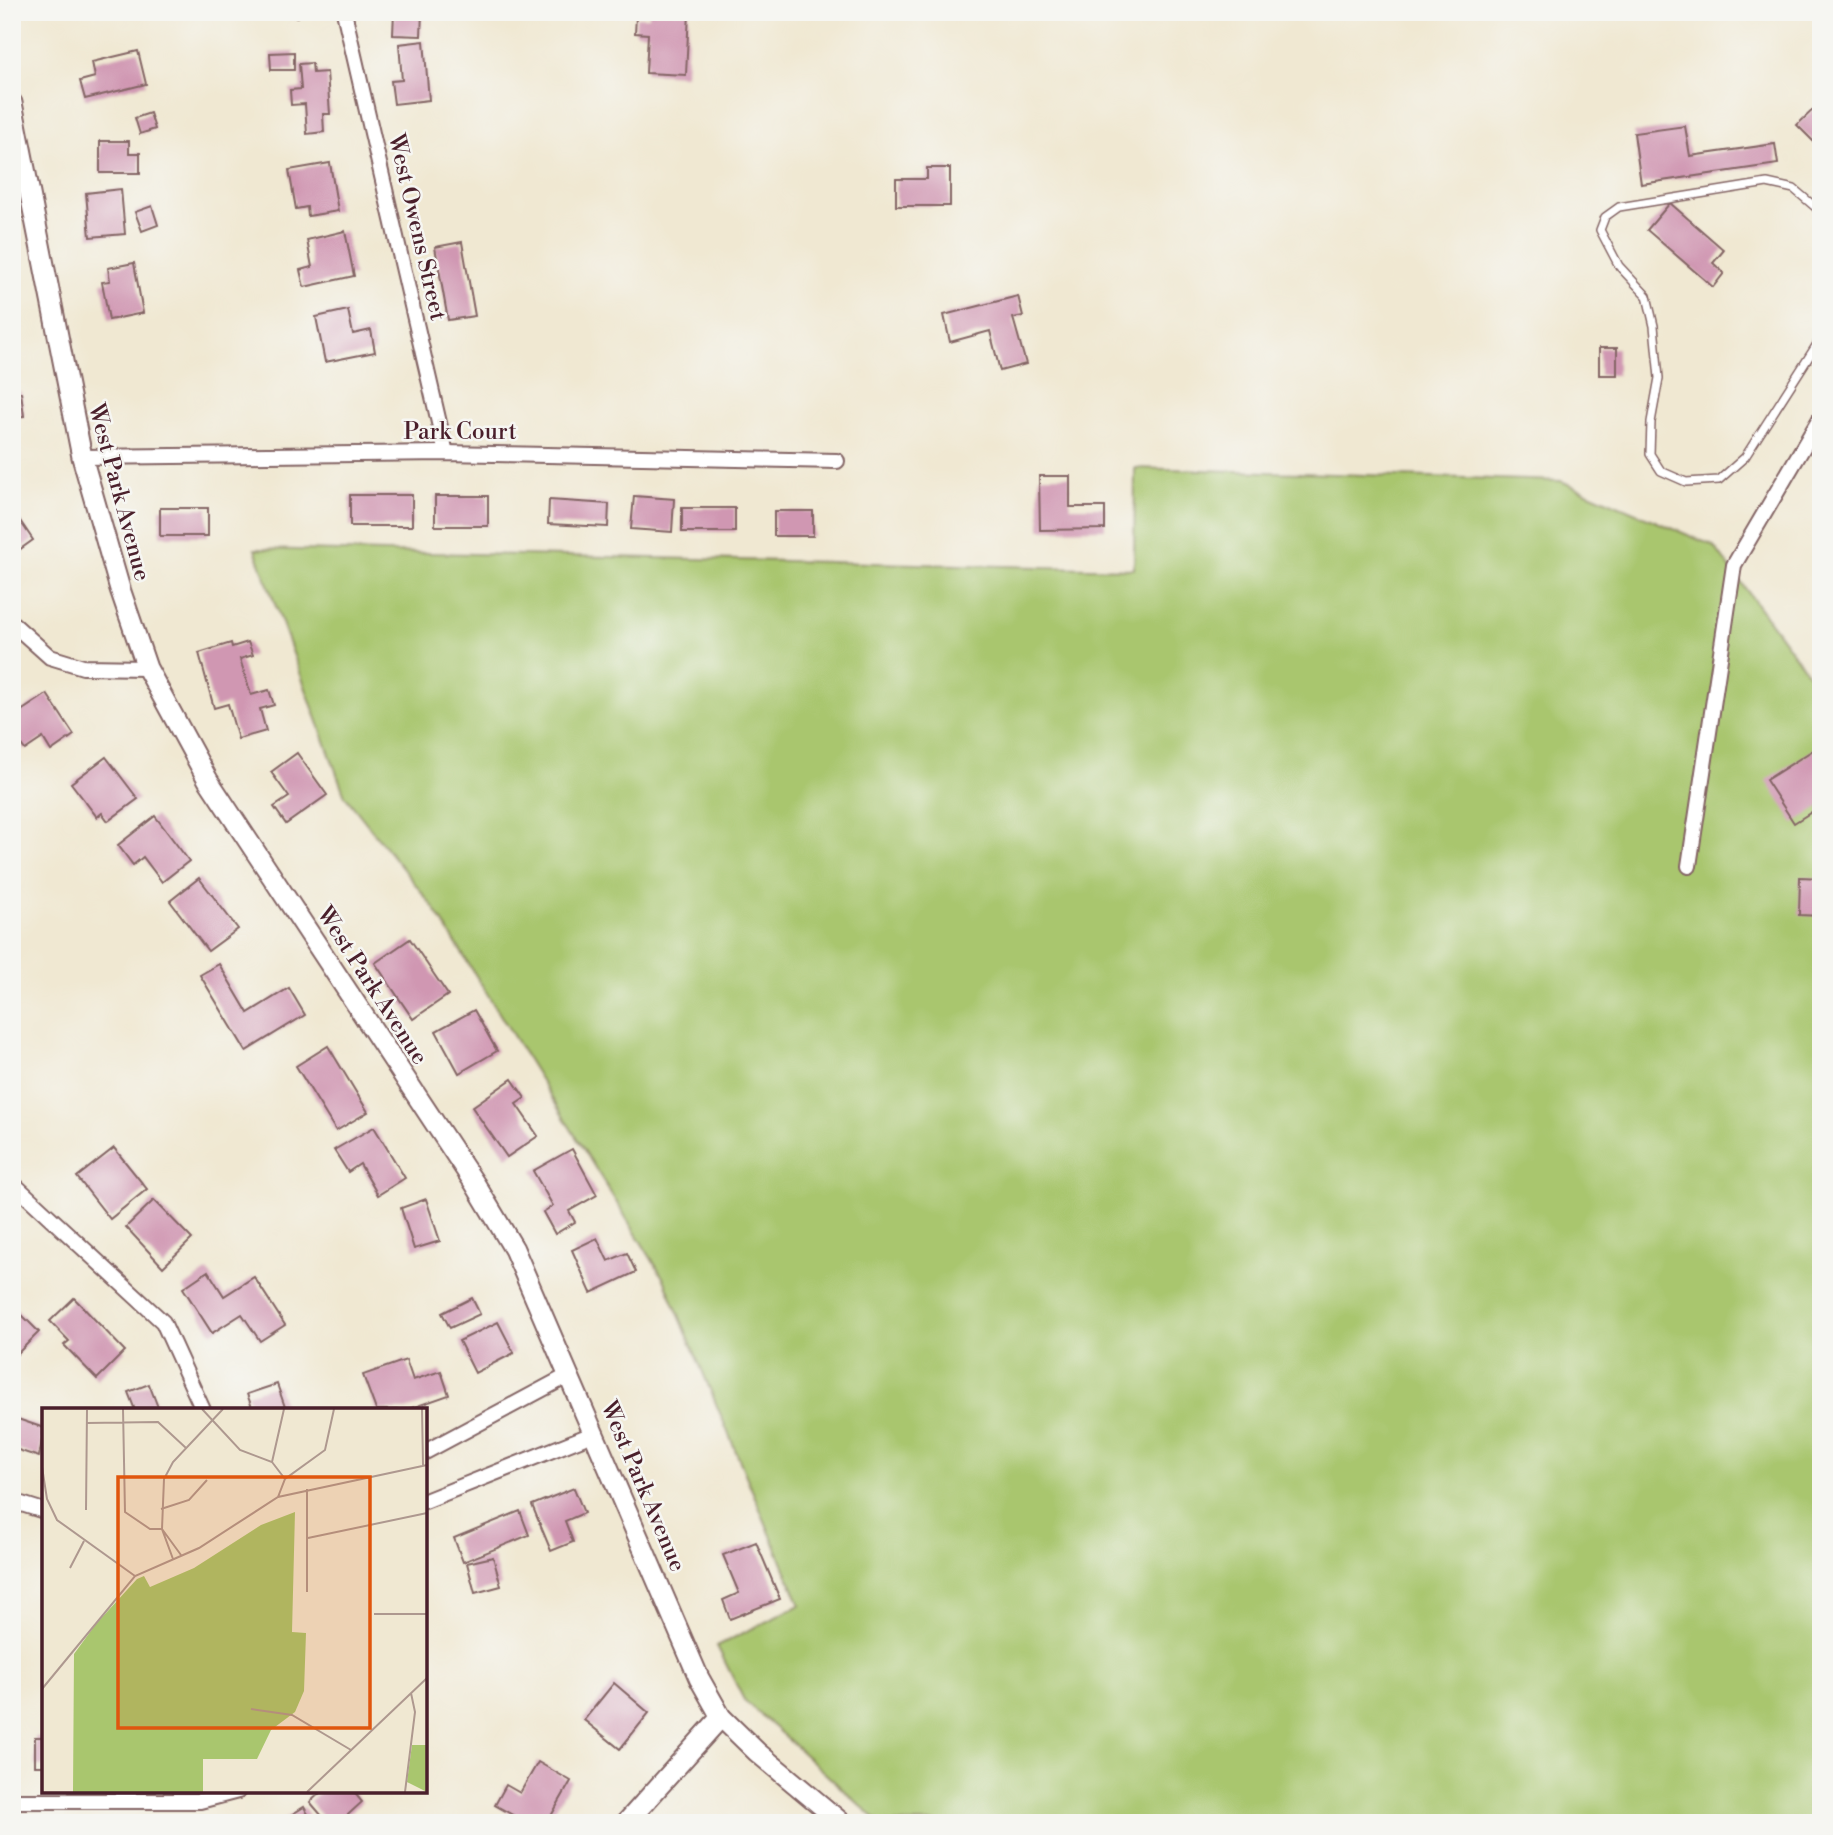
<svg xmlns="http://www.w3.org/2000/svg" width="1833" height="1835" font-family="'Libre Bodoni',serif">
  <rect width="100%" height="100%" fill="#f6f6f2"/>
  <filter id="ink" filterUnits="userSpaceOnUse"><feTurbulence type="fractalNoise" baseFrequency=".0143" numOctaves="2"/><feDisplacementMap in="SourceGraphic" scale="14" xChannelSelector="R" yChannelSelector="G"/><feConvolveMatrix kernelMatrix="1 2 1 2 8 2 1 2 1" color-interpolation-filters="sRGB"/></filter>
  <filter id="wash" filterUnits="userSpaceOnUse"><feTurbulence type="fractalNoise" baseFrequency=".00686" numOctaves="4" result="noise"/><feDisplacementMap in="SourceGraphic" scale="28" xChannelSelector="R" yChannelSelector="G"/><feGaussianBlur stdDeviation="1.57" result="paint"/><feColorMatrix in="noise" values="0 0 0 0 0 0 0 0 0 0 0 0 0 0 0 0 0 1.4 0 .05"/><feComposite in="paint" operator="in"/></filter>
  <g filter="url(#wash)">
    <rect width="100%" height="100%" fill="#f0e8d2"/>
    <path fill="#a9c66e" stroke="#7a724c" stroke-width="2" d="M 1135,468 L 1561,481 L 1714,546 L 1821,691 L 1821,1823 L 880,1823 L 744,1700 L 717,1646 L 800,1605 L 664,1279 L 434,908 L 345,796 L 255,549 L 1134,569 Z"/>
    <g id="blocks">
      <g fill="#d097b2">
        <rect x="242" y="12" width="56" height="5"/>
        <path d="M 394,12 L 422,12 L 421,36 L 393,35 Z"/>
        <path d="M 649,12 L 689,12 L 686,75 L 646,73 L 648,34 L 635,33 L 636,17 L 649,17 Z"/>
        <path d="M 424,41 L 429,100 L 394,104 L 391,81 L 402,80 L 399,44 Z"/>
        <path d="M 138,51 L 146,84 L 85,99 L 80,81 L 95,77 L 92,62 Z"/>
        <path d="M 294,52 L 294,70 L 271,70 L 270,53 Z"/>
        <path d="M 312,63 L 313,73 L 327,72 L 330,114 L 323,114 L 324,132 L 307,134 L 305,104 L 291,105 L 290,90 L 301,89 L 299,64 Z"/>
        <path d="M 1821,102 L 1821,149 L 1797,125 Z"/>
        <path d="M 150,113 L 155,129 L 140,134 L 135,118 Z"/>
        <path d="M 1685,126 L 1690,156 L 1775,144 L 1778,164 L 1641,184 L 1634,133 Z"/>
        <path d="M 100,141 L 129,141 L 129,153 L 140,153 L 140,173 L 100,173 Z"/>
        <path d="M 330,163 L 338,211 L 308,216 L 307,207 L 296,209 L 289,170 Z"/>
        <path d="M 927,168 L 950,168 L 950,206 L 896,206 L 896,179 L 927,179 Z"/>
        <path d="M 121,189 L 125,234 L 90,237 L 86,193 Z"/>
        <path d="M 1670,203 L 1724,250 L 1713,263 L 1724,273 L 1713,287 L 1647,230 Z"/>
        <path d="M 152,206 L 158,225 L 142,231 L 135,212 Z"/>
        <path d="M 345,231 L 354,276 L 304,287 L 300,270 L 312,267 L 307,240 Z"/>
        <path d="M 462,242 L 475,316 L 448,320 L 435,247 Z"/>
        <path d="M 134,263 L 143,313 L 109,320 L 102,282 L 110,281 L 108,268 Z"/>
        <path d="M 1018,296 L 1023,316 L 1013,318 L 1026,364 L 1000,371 L 990,331 L 950,342 L 944,315 Z"/>
        <path d="M 348,310 L 353,334 L 371,330 L 375,352 L 325,362 L 316,317 Z"/>
        <rect x="1599" y="348" width="18" height="27"/>
        <path d="M 21,392 L 24,416 L 12,417 L 12,393 Z"/>
        <path d="M 1039,476 L 1070,476 L 1070,507 L 1105,507 L 1105,529 L 1040,530 Z"/>
        <rect x="350" y="495" width="62" height="31"/>
        <rect x="435" y="496" width="53" height="30"/>
        <path d="M 634,496 L 674,499 L 672,532 L 631,529 Z"/>
        <path d="M 549,500 L 609,504 L 608,527 L 548,524 Z"/>
        <rect x="160" y="508" width="48" height="28"/>
        <rect x="682" y="508" width="53" height="24"/>
        <path d="M 12,509 L 33,540 L 12,555 Z"/>
        <rect x="774" y="511" width="39" height="25"/>
        <path d="M 248,642 L 253,655 L 240,659 L 251,695 L 269,690 L 274,705 L 260,709 L 266,731 L 238,739 L 228,704 L 214,708 L 199,653 L 231,643 L 232,647 Z"/>
        <path d="M 47,694 L 74,735 L 51,751 L 43,738 L 25,750 L 20,743 L 12,748 L 12,717 Z"/>
        <path d="M 1821,745 L 1821,806 L 1794,823 L 1766,780 Z"/>
        <path d="M 297,753 L 327,795 L 286,824 L 274,807 L 289,797 L 271,772 Z"/>
        <path d="M 106,757 L 138,799 L 108,821 L 102,813 L 97,817 L 71,783 Z"/>
        <path d="M 155,816 L 189,861 L 162,882 L 143,857 L 133,865 L 118,845 Z"/>
        <path d="M 1800,877 L 1821,878 L 1821,916 L 1799,915 Z"/>
        <path d="M 199,878 L 238,929 L 208,951 L 170,901 Z"/>
        <path d="M 410,939 L 448,995 L 413,1019 L 375,963 Z"/>
        <path d="M 219,964 L 248,1013 L 289,988 L 305,1015 L 246,1051 L 200,975 Z"/>
        <path d="M 474,1010 L 497,1051 L 459,1073 L 436,1031 Z"/>
        <path d="M 328,1046 L 368,1112 L 336,1131 L 296,1066 Z"/>
        <path d="M 512,1079 L 525,1098 L 516,1104 L 538,1136 L 507,1157 L 472,1107 Z"/>
        <path d="M 374,1127 L 405,1178 L 378,1195 L 360,1164 L 348,1172 L 334,1150 Z"/>
        <path d="M 114,1148 L 147,1189 L 110,1219 L 77,1177 Z"/>
        <path d="M 572,1149 L 597,1195 L 569,1211 L 575,1222 L 555,1234 L 543,1212 L 553,1206 L 533,1171 Z"/>
        <path d="M 426,1199 L 440,1241 L 414,1249 L 401,1208 Z"/>
        <path d="M 154,1200 L 192,1239 L 163,1267 L 126,1227 Z"/>
        <path d="M 597,1238 L 608,1261 L 627,1253 L 636,1272 L 591,1293 L 572,1250 Z"/>
        <path d="M 208,1271 L 224,1296 L 254,1277 L 285,1325 L 260,1341 L 242,1314 L 212,1333 L 183,1288 Z"/>
        <path d="M 74,1298 L 125,1351 L 97,1379 L 64,1345 L 69,1341 L 50,1321 Z"/>
        <path d="M 472,1298 L 480,1314 L 450,1328 L 442,1313 Z"/>
        <path d="M 17,1310 L 39,1332 L 12,1359 L 12,1314 Z"/>
        <path d="M 498,1322 L 514,1353 L 475,1373 L 459,1341 Z"/>
        <path d="M 406,1360 L 413,1380 L 441,1371 L 449,1395 L 406,1410 L 376,1410 L 363,1375 Z"/>
        <path d="M 149,1384 L 159,1410 L 135,1410 L 128,1392 Z"/>
        <path d="M 277,1384 L 286,1410 L 253,1410 L 247,1394 Z"/>
        <path d="M 12,1417 L 44,1428 L 39,1457 L 12,1448 Z"/>
        <path d="M 574,1488 L 584,1513 L 565,1521 L 573,1542 L 551,1551 L 532,1505 Z"/>
        <path d="M 520,1511 L 529,1535 L 463,1562 L 454,1538 Z"/>
        <path d="M 756,1542 L 780,1599 L 730,1619 L 723,1600 L 739,1593 L 723,1555 Z"/>
        <path d="M 493,1557 L 501,1586 L 475,1593 L 467,1563 Z"/>
        <path d="M 614,1683 L 649,1713 L 620,1749 L 584,1720 Z"/>
        <rect x="35" y="1737" width="9" height="29"/>
        <path d="M 538,1762 L 571,1781 L 547,1823 L 527,1823 L 495,1805 L 506,1785 L 520,1793 Z"/>
        <path d="M 322,1791 L 353,1791 L 362,1802 L 339,1823 L 328,1823 L 310,1802 Z"/>
        <path d="M 304,1807 L 313,1823 L 278,1823 Z"/>
      </g>
    </g>
  </g>
  <g filter="url(#ink)">
    <use href="#blocks" fill-opacity="0" stroke="#846565" stroke-width="2"/>
    <g fill="none" stroke-linecap="round" stroke-linejoin="round">
      <g stroke="#846565" stroke-width="10">
        <path id="service" d="M 1821,212 L 1794,189 L 1767,183 L 1619,207 L 1605,217 L 1600,230 L 1619,266 L 1647,296 L 1654,326 L 1659,378 L 1651,422 L 1650,454 L 1661,471 L 1686,482 L 1719,480 L 1745,457 L 1821,338"/>
      </g>
      <g stroke="#846565" stroke-width="18">
        <g id="minor">
          <path d="M 344,12 L 446,453"/>
          <path d="M 82,457 L 446,453 L 837,461"/>
          <path d="M 12,623 L 50,657 L 83,667 L 147,668"/>
          <path d="M 1689,866 L 1734,565 L 1821,417"/>
          <path d="M 17,1187 L 163,1322 L 203,1410"/>
          <path d="M 425,1452 L 569,1375"/>
          <path d="M 12,1501 L 44,1511"/>
          <path d="M 425,1501 L 595,1433"/>
          <path d="M 12,1801 L 200,1801 L 238,1791"/>
        </g>
      </g>
      <g stroke="#846565" stroke-width="23">
        <g id="tertiary">
          <path d="M 12,103 L 82,457 L 120,589 L 147,668 L 208,780 L 475,1184 L 514,1249 L 699,1678 L 721,1717 L 757,1752 L 842,1823"/>
          <path d="M 626,1823 L 721,1717"/>
        </g>
      </g>
      <use href="#service" stroke="#fff" stroke-width="7"/>
      <use href="#minor" stroke="#fff" stroke-width="14"/>
      <use href="#tertiary" stroke="#fff" stroke-width="19"/>
    </g>
  </g>
  <g text-anchor="middle" stroke-width="5" stroke-linejoin="round" paint-order="stroke">
    <g font-size="23" fill="#4a1f2b" stroke="#f6f6f2">
      <text transform="translate(418 227) rotate(77)" y="8">West Owens Street</text>
      <text x="460" y="439">Park Court</text>
      <text transform="translate(120 492) rotate(75)" y="8">West Park Avenue</text>
      <text transform="translate(373 985) rotate(57)" y="8">West Park Avenue</text>
      <text transform="translate(644 1486) rotate(67)" y="8">West Park Avenue</text>
    </g>
  </g>
  <g transform="translate(42 1408)">
    <rect width="385" height="385" fill="#f0e8d2"/>
    <path d="M 253,104 L 250,224 L 264,225 L 262,283 L 253,304 L 229,322 L 215,351 L 161,351 L 161,384 L 31,384 L 32,246 L 54,216 L 95,171 L 102,168 L 108,179 L 152,160 L 219,117 ZM 370,337 L 385,337 L 385,384 L 365,374 Z" fill="#a9c66e"/>
    <path fill="none" stroke="#ae988f" stroke-width="2" d="M 81,1 L 83,104 L 108,121 L 120,121M 160,1 L 198,42 L 230,54 L 243,71M 380,1 L 381,58M 45,15 L 116,14 L 144,40M 230,54 L 242,1M 0,59 L 5,91 L 15,112 L 93,168M 236,89 L 243,71 L 283,42 L 292,1M 119,101 L 147,92 L 165,72M 44,102 L 45,2M 120,121 L 139,147M 266,130 L 385,105M 131,151 L 120,121 L 122,71 L 131,54 L 181,1M 28,160 L 42,133M 265,184 L 265,81M 332,206 L 385,206M 0,281 L 93,168 L 157,140 L 236,89 L 385,57M 209,301 L 250,307 L 309,342M 265,384 L 385,270M 363,384 L 373,304 L 369,285"/>
    <path fill="#e0560e" fill-opacity="0.15" stroke="#e0560e" stroke-width="3.5" d="M 76,69 L 328,69 L 328,320 L 76,320 Z"/>
    <rect width="385" height="385" fill="none" stroke="#4a1f2b" stroke-width="3.5"/>
  </g>
  <rect width="1833" height="1835" fill="none" stroke="#f6f6f2" stroke-width="42"/>
</svg>
